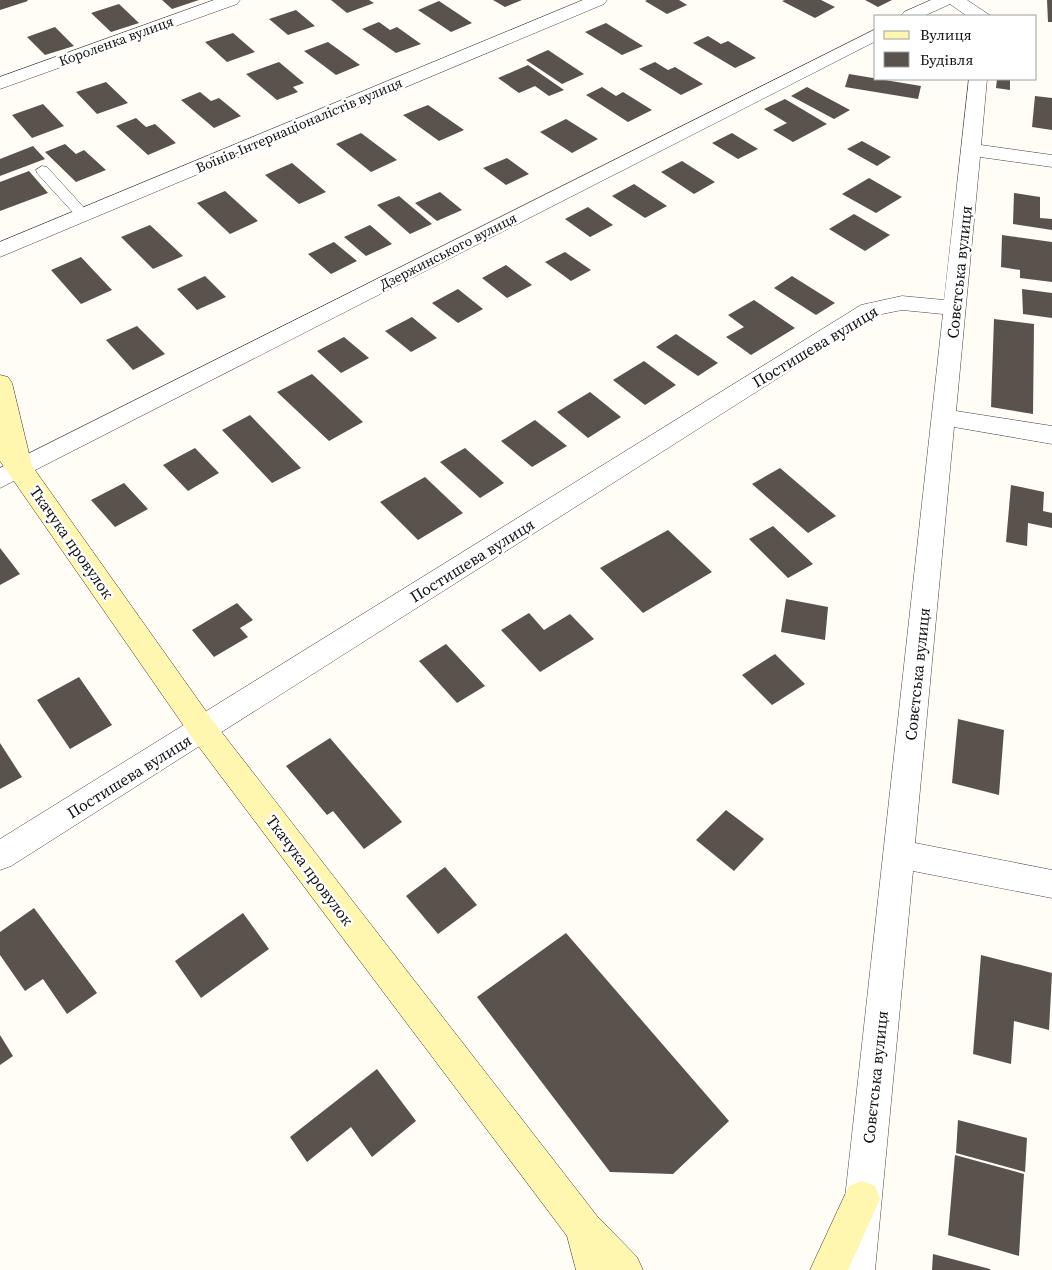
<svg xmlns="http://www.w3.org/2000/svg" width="1052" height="1270" font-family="'Source Serif 4',serif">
  <rect width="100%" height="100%" fill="#fffdf5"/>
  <g fill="#5a524d">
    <path d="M 0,0 L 27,0 L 28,1 L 0,10 Z"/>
    <path d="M 162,0 L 199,0 L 172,9 Z"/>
    <path d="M 331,0 L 369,0 L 374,3 L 347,13 Z"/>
    <path d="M 493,0 L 522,0 L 505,7 Z"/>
    <path d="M 647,0 L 679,0 L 687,5 L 667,14 L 645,1 Z"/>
    <path d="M 785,0 L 821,0 L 835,7 L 815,18 L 782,1 Z"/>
    <path d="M 865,0 L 892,0 L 878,7 Z"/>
    <path d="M 1047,0 L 1052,0 L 1052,22 L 1048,22 Z"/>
    <path d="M 439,1 L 472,23 L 451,32 L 418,10 Z"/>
    <path d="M 119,4 L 139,23 L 111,32 L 91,13 Z"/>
    <path d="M 296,10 L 315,26 L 288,35 L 269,19 Z"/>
    <path d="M 379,22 L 390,30 L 397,27 L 421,44 L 396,53 L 362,29 Z"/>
    <path d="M 606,23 L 643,46 L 622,55 L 585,32 Z"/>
    <path d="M 55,27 L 74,46 L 45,55 L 27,37 Z"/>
    <path d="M 233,33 L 255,52 L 227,62 L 205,42 Z"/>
    <path d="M 708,36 L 721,44 L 728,41 L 756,58 L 735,68 L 693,43 Z"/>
    <path d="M 328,42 L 360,65 L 336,75 L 304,51 Z"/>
    <path d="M 548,50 L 584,74 L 562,84 L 526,60 Z"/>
    <path d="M 279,62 L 304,83 L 293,87 L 298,92 L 277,100 L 246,74 Z"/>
    <path d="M 655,62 L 668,70 L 675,67 L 703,84 L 681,95 L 639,69 Z"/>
    <path d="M 528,65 L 564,90 L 549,96 L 535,86 L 519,93 L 498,78 Z"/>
    <path d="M 849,74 L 921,86 L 918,99 L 845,87 Z"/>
    <path d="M 997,79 L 1010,79 L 1010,90 L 996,88 Z"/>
    <path d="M 106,82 L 128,103 L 97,114 L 76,92 Z"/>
    <path d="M 602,87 L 616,96 L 623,92 L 652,110 L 628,122 L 586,95 Z"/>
    <path d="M 807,87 L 850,110 L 834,119 L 791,96 Z"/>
    <path d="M 200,92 L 211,101 L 219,98 L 241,116 L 214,128 L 181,100 Z"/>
    <path d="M 1035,96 L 1052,98 L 1052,130 L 1032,127 Z"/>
    <path d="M 785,99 L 827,124 L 793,142 L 773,130 L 787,123 L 764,109 Z"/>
    <path d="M 43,104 L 64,126 L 32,138 L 12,115 Z"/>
    <path d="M 428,105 L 464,130 L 439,141 L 403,115 Z"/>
    <path d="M 136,118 L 146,127 L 155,124 L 176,143 L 148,155 L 116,126 Z"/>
    <path d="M 566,119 L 598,139 L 572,153 L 540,132 Z"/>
    <path d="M 361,133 L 397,160 L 371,172 L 336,144 Z"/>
    <path d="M 732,133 L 758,149 L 738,159 L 712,143 Z"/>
    <path d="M 862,141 L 891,157 L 877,166 L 847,149 Z"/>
    <path d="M 65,144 L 76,154 L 84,150 L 106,170 L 76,182 L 45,152 Z"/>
    <path d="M 33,146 L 45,159 L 0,176 L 0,159 Z"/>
    <path d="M 507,158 L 529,174 L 506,185 L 483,168 Z"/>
    <path d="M 682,161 L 715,182 L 694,194 L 661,172 Z"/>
    <path d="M 292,163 L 326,192 L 299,204 L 265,175 Z"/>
    <path d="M 29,171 L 48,193 L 0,211 L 0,182 Z"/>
    <path d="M 869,178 L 902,197 L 876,213 L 842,194 Z"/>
    <path d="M 634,184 L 667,206 L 645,218 L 612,196 Z"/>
    <path d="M 225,191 L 258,221 L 230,234 L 197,203 Z"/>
    <path d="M 440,192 L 462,210 L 437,221 L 415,203 Z"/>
    <path d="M 1014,193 L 1040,197 L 1040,218 L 1052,219 L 1052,230 L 1013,224 Z"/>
    <path d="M 399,196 L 432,224 L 410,234 L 377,205 Z"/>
    <path d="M 588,207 L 613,225 L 590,237 L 565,219 Z"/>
    <path d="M 854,214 L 890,235 L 865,251 L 829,229 Z"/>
    <path d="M 150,225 L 183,256 L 153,269 L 121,237 Z"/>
    <path d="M 370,225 L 392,244 L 366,256 L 344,237 Z"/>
    <path d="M 1002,235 L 1052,242 L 1052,282 L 1020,278 L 1020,270 L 1001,267 Z"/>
    <path d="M 334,242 L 357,261 L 331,274 L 308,254 Z"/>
    <path d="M 565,252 L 591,270 L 571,281 L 545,262 Z"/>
    <path d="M 81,257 L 112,290 L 81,304 L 51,270 Z"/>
    <path d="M 506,265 L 532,285 L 507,298 L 482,278 Z"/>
    <path d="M 205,276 L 226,297 L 197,310 L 177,289 Z"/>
    <path d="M 792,276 L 835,303 L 816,315 L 774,288 Z"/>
    <path d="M 458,289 L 483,309 L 458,323 L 432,303 Z"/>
    <path d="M 1022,289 L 1052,293 L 1052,318 L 1023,314 Z"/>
    <path d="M 754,300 L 795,328 L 751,355 L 726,337 L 744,327 L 728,315 Z"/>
    <path d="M 412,317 L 437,338 L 411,352 L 385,331 Z"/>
    <path d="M 994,319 L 1034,324 L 1033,414 L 991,407 Z"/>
    <path d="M 137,326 L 165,354 L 133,370 L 106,340 Z"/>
    <path d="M 676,334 L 718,363 L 698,376 L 656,347 Z"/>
    <path d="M 344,337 L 369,358 L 341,373 L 317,351 Z"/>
    <path d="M 644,361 L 676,385 L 645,405 L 613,380 Z"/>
    <path d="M 312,374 L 363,422 L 329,441 L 277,392 Z"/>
    <path d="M 590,392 L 621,417 L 588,438 L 557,412 Z"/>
    <path d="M 250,415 L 301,468 L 272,483 L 222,430 Z"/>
    <path d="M 535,420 L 567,446 L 532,467 L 501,441 Z"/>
    <path d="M 195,448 L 219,473 L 188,491 L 163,465 Z"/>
    <path d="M 465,448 L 504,483 L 480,498 L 440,462 Z"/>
    <path d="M 780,468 L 836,516 L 808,533 L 752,484 Z"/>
    <path d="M 425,477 L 463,513 L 418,540 L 380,502 Z"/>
    <path d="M 124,483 L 148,509 L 115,527 L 91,500 Z"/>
    <path d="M 1011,485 L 1044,492 L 1043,511 L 1052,513 L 1052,528 L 1028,523 L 1027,546 L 1006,542 Z"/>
    <path d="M 773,526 L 813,564 L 788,578 L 749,539 Z"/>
    <path d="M 668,530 L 712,572 L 643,613 L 600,568 Z"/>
    <path d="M 0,548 L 20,574 L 0,585 Z"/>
    <path d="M 786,599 L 828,607 L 825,640 L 781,632 Z"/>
    <path d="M 237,603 L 253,620 L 240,628 L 248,637 L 214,657 L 192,630 Z"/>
    <path d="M 529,613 L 544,630 L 570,614 L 594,639 L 540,672 L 501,630 Z"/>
    <path d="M 446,644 L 485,686 L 457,703 L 419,661 Z"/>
    <path d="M 775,654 L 805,684 L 772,705 L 742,675 Z"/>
    <path d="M 79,677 L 112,725 L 70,749 L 37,700 Z"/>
    <path d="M 958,719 L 1004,730 L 999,795 L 952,783 Z"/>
    <path d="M 330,738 L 402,822 L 364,849 L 333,811 L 327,815 L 286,766 Z"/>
    <path d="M 0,743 L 22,777 L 0,789 Z"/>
    <path d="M 726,810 L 764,839 L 734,871 L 696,840 Z"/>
    <path d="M 445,867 L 477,905 L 438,934 L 406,896 Z"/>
    <path d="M 34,908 L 97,993 L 67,1014 L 43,979 L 25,991 L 0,955 L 0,932 Z"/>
    <path d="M 243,913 L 269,949 L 201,998 L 175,961 Z"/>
    <path d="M 566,933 L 729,1121 L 673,1174 L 610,1172 L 477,997 Z"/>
    <path d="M 981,955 L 1052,973 L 1049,1030 L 1014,1021 L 1011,1064 L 973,1054 Z"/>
    <path d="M 0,1035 L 13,1056 L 0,1065 Z"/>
    <path d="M 377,1069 L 416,1121 L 372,1157 L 351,1127 L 307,1162 L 290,1137 Z"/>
    <path d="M 958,1120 L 1027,1138 L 1025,1172 L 956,1153 Z"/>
    <path d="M 955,1155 L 1024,1174 L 1019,1256 L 948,1235 Z"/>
    <path d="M 933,1254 L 990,1269 L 990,1270 L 932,1270 Z"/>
  </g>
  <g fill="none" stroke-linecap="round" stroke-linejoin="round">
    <g stroke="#444" stroke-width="1">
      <path id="lane" d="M 42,166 L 47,167 L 88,212 L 90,215 L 88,218 L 78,218 L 37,173 L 36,170 Z"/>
    </g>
    <g stroke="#444" stroke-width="1">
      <g id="street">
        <path d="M 214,0 L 240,0 L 237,4 L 0,89 L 0,77 Z"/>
        <path d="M 583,0 L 607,0 L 604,4 L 0,257 L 0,242 Z"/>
        <path d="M 931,0 L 967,0 L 991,16 L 967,16 L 950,4 L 924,16 L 901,16 L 904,12 Z"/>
        <path d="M 876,29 L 876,41 L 0,488 L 0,468 Z"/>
        <path d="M 969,79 L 987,79 L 981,145 L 1052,155 L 1052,167 L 980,157 L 956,411 L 1052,426 L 1052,444 L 954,427 L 915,843 L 1052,870 L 1052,898 L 913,871 L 875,1270 L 837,1270 L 943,314 L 902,310 L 877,315 L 11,866 L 0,870 L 0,839 L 861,305 L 902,296 L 944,300 Z"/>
      </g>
    </g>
    <g stroke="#333" stroke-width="1">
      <g id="secondary">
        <path d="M 0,375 L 8,377 L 12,383 L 32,466 L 213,721 L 597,1216 L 637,1257 L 643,1270 L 576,1270 L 567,1236 L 193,739 L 0,461 Z"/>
        <path d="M 862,1181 L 875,1186 L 880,1199 L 848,1270 L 810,1270 L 849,1186 Z"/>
      </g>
    </g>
    <use href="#lane" fill="#fff" fill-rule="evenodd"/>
    <use href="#street" fill="#fff" fill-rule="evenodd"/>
    <use href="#secondary" fill="#fff6b0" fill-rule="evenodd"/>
  </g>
  <g text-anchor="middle" stroke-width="5" stroke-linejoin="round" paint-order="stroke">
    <g font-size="14" fill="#111" stroke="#fff">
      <text transform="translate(116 41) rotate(-20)" y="5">Короленка вулиця</text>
      <text transform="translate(299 125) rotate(-23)" y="5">Воїнів-Інтернаціоналістів вулиця</text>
      <text transform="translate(448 251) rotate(-27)" y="5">Дзержинського вулиця</text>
    </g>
    <g font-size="16" fill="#111" stroke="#fff">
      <text transform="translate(959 272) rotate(-84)" y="6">Совєтська вулиця</text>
      <text transform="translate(815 346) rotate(-31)" y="6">Постишева вулиця</text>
      <text transform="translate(72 542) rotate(55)" y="6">Ткачука провулок</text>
      <text transform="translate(472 560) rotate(-32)" y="6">Постишева вулиця</text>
      <text transform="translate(917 674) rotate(-84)" y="6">Совєтська вулиця</text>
      <text transform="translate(129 776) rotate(-32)" y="6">Постишева вулиця</text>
      <text transform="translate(310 870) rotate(53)" y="6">Ткачука провулок</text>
      <text transform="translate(875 1077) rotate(-84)" y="6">Совєтська вулиця</text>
    </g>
  </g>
  <rect x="874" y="15" width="162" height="65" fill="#ffffff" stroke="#a0a0a0"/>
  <rect x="884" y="31" width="25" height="8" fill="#fff6b0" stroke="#a0a0a0"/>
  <text x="920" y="40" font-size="15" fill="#111111">Вулиця</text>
  <rect x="884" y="52" width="25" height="15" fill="#5a524d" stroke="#a0a0a0"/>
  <text x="920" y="65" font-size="15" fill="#111111">Будівля</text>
</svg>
